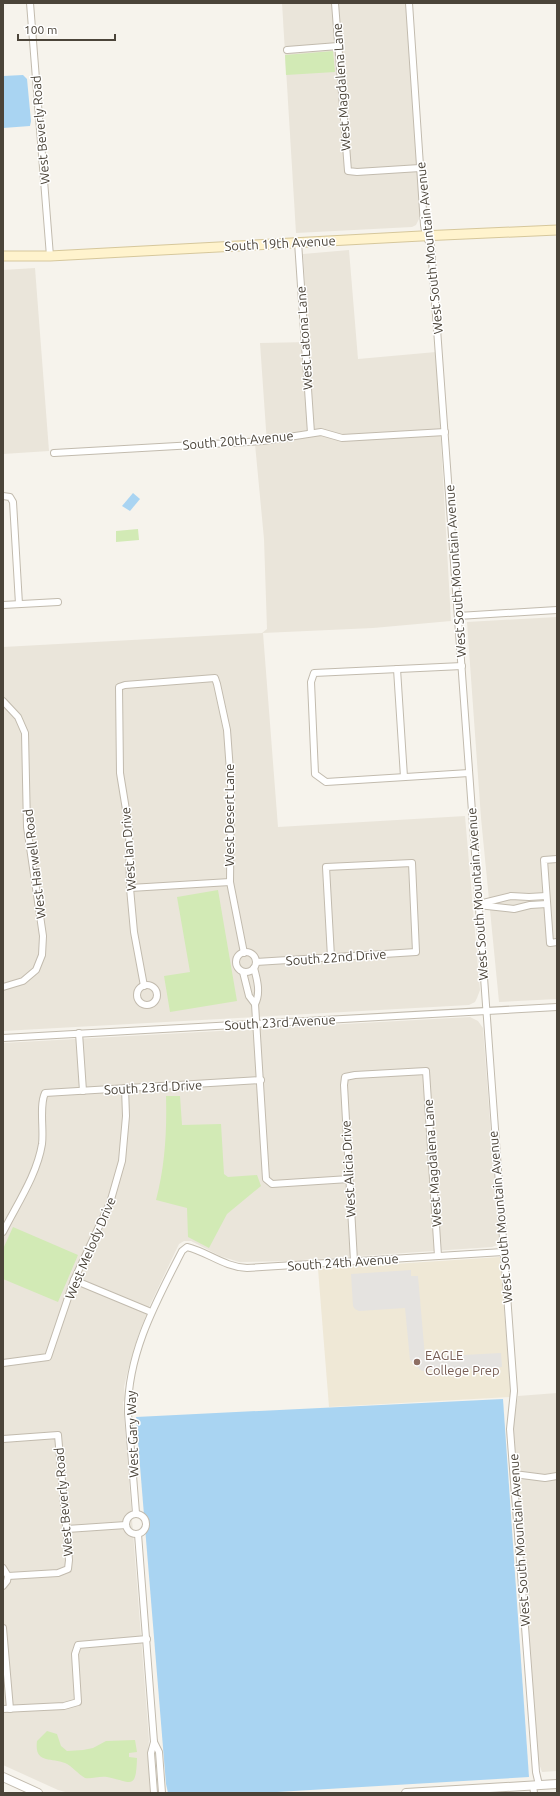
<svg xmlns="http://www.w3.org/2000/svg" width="560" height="1796" font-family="Ubuntu,sans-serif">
  <rect width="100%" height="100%" fill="#f6f3ec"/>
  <g fill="#eae5da">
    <path d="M 282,3 L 406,3 L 420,217 L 416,225 L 412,227 L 296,233 Z"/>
    <path d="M 349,250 L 358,359 L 436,352 L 451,621 L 373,628 L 263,633 L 278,827 L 465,816 L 480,990 L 477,998 L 475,1002 L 469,1005 L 3,1031 L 3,647 L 262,633 L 267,629 L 264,539 L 255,444 L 267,444 L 260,343 L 309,342 L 303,254 Z"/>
    <path d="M 35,268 L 49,451 L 3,454 L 3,270 Z"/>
    <path d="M 557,617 L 557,999 L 499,1002 L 481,818 L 467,622 Z"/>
    <path d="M 470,1017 L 478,1021 L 483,1028 L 499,1240 L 497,1245 L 492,1247 L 302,1260 L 299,1262 L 292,1263 L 289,1261 L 239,1262 L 220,1256 L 191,1241 L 184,1241 L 179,1244 L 150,1305 L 139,1333 L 128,1370 L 124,1387 L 125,1399 L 123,1402 L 149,1740 L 148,1752 L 150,1793 L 69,1793 L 58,1790 L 3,1765 L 3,1043 Z"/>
    <path d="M 557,1393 L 557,1771 L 542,1772 L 538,1761 L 513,1438 L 514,1419 L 518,1396 Z"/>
  </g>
  <path fill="#efe8d6" d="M 500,1257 L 511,1397 L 329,1407 L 318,1269 Z"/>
  <g fill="#d2eab5">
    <path d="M 333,51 L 335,72 L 286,75 L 285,55 Z"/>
    <path d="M 138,529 L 139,540 L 116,542 L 116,531 Z"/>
    <path d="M 218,890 L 237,1001 L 170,1012 L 164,976 L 190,972 L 177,897 Z"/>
    <path d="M 166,1096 L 180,1096 L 182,1125 L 221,1124 L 224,1174 L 228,1177 L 257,1175 L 261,1186 L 227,1214 L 209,1248 L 188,1237 L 187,1208 L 156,1200 C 165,1166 167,1131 166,1096 Z"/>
    <path d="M 13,1227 L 78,1255 L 58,1302 L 3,1279 L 3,1249 Z"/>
    <path d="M 47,1731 L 57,1734 L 61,1746 L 67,1751 L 83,1750 L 93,1748 L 106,1741 L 135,1740 L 137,1752 L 129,1753 L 129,1757 L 137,1758 C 136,1791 132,1782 107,1777 C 99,1776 92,1779 85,1778 C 78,1774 72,1766 65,1763 C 51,1757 34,1764 37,1741 Z"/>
  </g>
  <path fill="#e5e3e0" d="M 411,1270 L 411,1276 L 418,1276 L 425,1357 L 501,1353 L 502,1367 L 422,1371 L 410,1360 L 405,1308 L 359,1311 L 355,1309 L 353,1306 L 351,1274 Z"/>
  <g fill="#a9d4f2">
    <path d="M 23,75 L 27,79 L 31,121 L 30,126 L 3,128 L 3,76 Z"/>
    <path d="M 133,493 L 140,499 L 130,511 L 122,506 Z"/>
    <path d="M 503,1399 L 529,1777 L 260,1793 L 168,1793 L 166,1784 L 136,1417 Z"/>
  </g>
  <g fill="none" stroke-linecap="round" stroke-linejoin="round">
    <g stroke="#c2bbae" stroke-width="8">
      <g id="minor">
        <path d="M 30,3 L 50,256"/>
        <path d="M 335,3 L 348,171 L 357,172 L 420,168"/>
        <path d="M 409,3 L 424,225 L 426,236 L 431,246 C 461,628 483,1010 514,1391 L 510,1429 L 536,1772 L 539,1785"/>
        <path d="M 287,50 L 338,46"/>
        <path d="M 298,242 L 311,433"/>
        <path d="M 54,453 L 263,441 L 321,432 L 342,438 L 445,432"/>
        <path d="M 3,496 L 10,497 L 13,502 L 19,604"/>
        <path d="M 3,605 L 58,602"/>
        <path d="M 458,616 L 557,610"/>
        <path d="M 462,666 L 314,673 L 311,682 L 315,774 L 326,782 L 469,773"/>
        <path d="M 397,669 L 404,777"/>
        <path d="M 3,701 L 18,717 L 25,733 L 27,827 L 43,936 L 42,955 L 36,970 L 23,981 L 3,987"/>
        <path d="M 557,859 L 544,860 L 550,943 L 557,942"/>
        <path d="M 130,888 L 230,882"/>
        <path d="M 479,904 L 511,896 L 529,897 L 546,896"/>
        <path d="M 478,905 L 514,909 L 530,905 L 547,904"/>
        <circle cx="246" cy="962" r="10"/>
        <path d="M 256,962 L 416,952 L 412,863 L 326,867 L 331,957"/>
        <path d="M 254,968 C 257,979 261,993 255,1004 L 266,1179 L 272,1184 L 349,1179"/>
        <path d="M 243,972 L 249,996 L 255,1004"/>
        <circle cx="147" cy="995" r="10"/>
        <path d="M 144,986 L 134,932 L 130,888 L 129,828 L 120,773 L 119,687 L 125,685 L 215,678 L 217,684 L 227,730 L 231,785 L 230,882 L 244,953"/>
        <path d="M 79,1033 L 83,1091"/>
        <path d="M 3,1038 L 557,1007"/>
        <path d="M 3,1232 C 17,1204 37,1175 42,1144 C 44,1129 39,1106 45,1093 L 261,1080"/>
        <path d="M 354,1261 L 344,1085 L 345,1077 L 355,1075 L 426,1071 L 438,1256"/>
        <path d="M 74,1280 L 151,1312"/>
        <path d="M 3,1363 L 48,1357 L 74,1280 L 110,1203 L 122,1161 L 126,1116 L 125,1088"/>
        <path d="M 3,1439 L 58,1435 L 69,1560 L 68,1569 L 58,1573 L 8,1576"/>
        <path d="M 514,1474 L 545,1478 L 557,1476"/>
        <path d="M 136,1513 L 128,1413 C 127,1354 156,1302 182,1251 L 187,1247 C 208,1252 224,1267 247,1268 L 503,1252"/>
        <circle cx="136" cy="1524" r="10"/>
        <path d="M 67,1529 L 126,1525"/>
        <path d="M 138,1534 L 154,1742 L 159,1752 L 162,1793"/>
        <path d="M 3,1568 L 8,1576 L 7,1581 L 3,1586"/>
        <path d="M 3,1628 L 10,1709"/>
        <path d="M 3,1709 L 64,1706 L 78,1702 L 75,1654 L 78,1645 L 147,1639"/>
        <path d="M 533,1785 L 534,1793"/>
        <path d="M 154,1793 L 151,1753 L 154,1742"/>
      </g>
    </g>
    <g stroke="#c2bbae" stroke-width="10">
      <g id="tertiary">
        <path d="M 3,1777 L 38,1793"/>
        <path d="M 406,1793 L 557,1784"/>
      </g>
    </g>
    <g stroke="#d6c79b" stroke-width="11">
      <path id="secondary" d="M 3,256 L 50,256 L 421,236 L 557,230"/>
    </g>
    <use href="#minor" stroke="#fff" stroke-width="6"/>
    <use href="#tertiary" stroke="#fff" stroke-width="8"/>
    <use href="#secondary" stroke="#fff3cd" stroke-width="9"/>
  </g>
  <circle fill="#8d6e63" stroke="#fff" stroke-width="1.5" cx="417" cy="1362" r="4"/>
  <g text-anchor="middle" stroke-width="3" stroke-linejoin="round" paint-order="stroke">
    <g font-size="13" fill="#4b4439" stroke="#fff">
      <text transform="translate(341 87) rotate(-94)" y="5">West Magdalena Lane</text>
      <text transform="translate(40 130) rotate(-95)" y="5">West Beverly Road</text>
      <text transform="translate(280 243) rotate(-3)" y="5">South 19th Avenue</text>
      <text transform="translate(429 248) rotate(-96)" y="5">West South Mountain Avenue</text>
      <text transform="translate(304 338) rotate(-94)" y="5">West Latona Lane</text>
      <text transform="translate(238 440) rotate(-5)" y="5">South 20th Avenue</text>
      <text transform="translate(455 571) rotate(-94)" y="5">West South Mountain Avenue</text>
      <text transform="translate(229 815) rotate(-90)" y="5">West Desert Lane</text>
      <text transform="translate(128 849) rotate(-94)" y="5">West Ian Drive</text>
      <text transform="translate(34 864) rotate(-97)" y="5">West Harwell Road</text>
      <text transform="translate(477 894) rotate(-94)" y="5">West South Mountain Avenue</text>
      <text transform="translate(336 957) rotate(-4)" y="5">South 22nd Drive</text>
      <text transform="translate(280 1022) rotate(-3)" y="5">South 23rd Avenue</text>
      <text transform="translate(153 1087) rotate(-3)" y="5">South 23rd Drive</text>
      <text transform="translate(432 1163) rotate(-94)" y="5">West Magdalena Lane</text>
      <text transform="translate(348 1169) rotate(-93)" y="5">West Alicia Drive</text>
      <text transform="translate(500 1217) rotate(-95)" y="5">West South Mountain Avenue</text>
      <text transform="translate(90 1248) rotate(-67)" y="5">West Melody Drive</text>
      <text transform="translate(343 1262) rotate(-4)" y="5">South 24th Avenue</text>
      <text transform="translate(132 1434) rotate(-92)" y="5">West Gary Way</text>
      <text transform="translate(63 1502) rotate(-95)" y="5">West Beverly Road</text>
      <text transform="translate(519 1540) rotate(-94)" y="5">West South Mountain Avenue</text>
    </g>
    <g font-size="13" fill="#785e54" stroke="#fff" text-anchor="start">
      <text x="425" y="1360">EAGLE<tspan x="425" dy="15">College Prep</tspan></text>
    </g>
  </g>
  <rect width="560" height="1796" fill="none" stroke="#4b4439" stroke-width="8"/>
  <path d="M18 34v6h97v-6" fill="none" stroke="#4b4439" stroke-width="2"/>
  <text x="24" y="34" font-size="12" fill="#4b4439" stroke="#ffffff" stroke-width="3" paint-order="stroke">100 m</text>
</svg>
